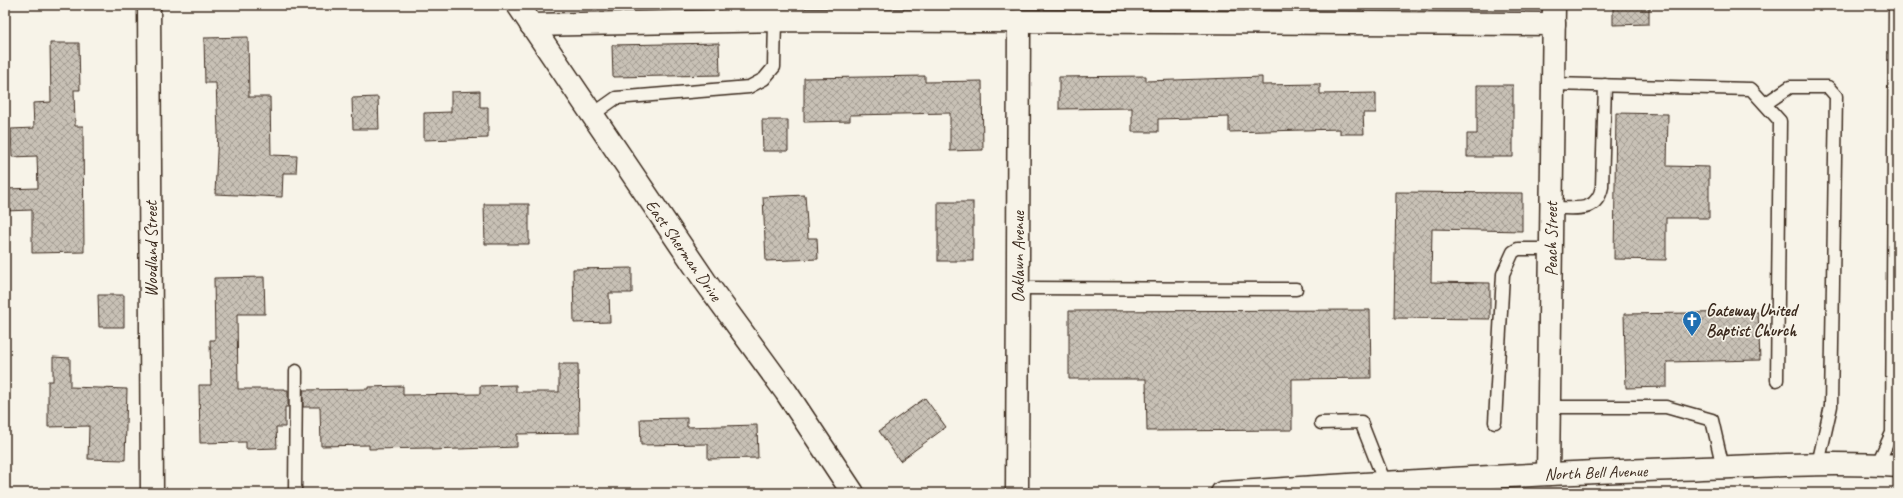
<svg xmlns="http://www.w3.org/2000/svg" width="1903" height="498" font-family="Caveat,sans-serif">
  <defs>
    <pattern id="building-cross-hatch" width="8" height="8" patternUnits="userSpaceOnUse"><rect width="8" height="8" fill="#c8c1b6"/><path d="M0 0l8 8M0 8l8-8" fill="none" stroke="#a49d93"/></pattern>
  </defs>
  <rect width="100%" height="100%" fill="#f7f3e8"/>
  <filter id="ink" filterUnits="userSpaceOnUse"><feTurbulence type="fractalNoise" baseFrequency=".025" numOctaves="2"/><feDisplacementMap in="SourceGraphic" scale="8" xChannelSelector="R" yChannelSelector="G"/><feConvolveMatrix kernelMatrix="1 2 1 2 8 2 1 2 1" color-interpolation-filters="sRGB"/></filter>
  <g filter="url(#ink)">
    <g fill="url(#building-cross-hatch)" stroke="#3b2a1e">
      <path d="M 1613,5 L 1649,5 L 1649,24 L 1613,25 Z"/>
      <path d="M 248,37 L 249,97 L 270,97 L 271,155 L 297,156 L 296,173 L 283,173 L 282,197 L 215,194 L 218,132 L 216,83 L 205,83 L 204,38 Z"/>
      <path d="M 50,43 L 79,43 L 80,90 L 74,90 L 75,126 L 83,126 L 84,252 L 32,253 L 32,210 L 5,211 L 5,189 L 38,188 L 37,156 L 12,157 L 11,129 L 34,128 L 33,103 L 51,102 Z"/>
      <path d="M 719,43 L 720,75 L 613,77 L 612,45 Z"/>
      <path d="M 925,76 L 925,82 L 982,81 L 983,150 L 950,151 L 950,113 L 850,115 L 850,121 L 804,122 L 804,78 Z"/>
      <path d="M 1146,76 L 1146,81 L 1262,77 L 1262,85 L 1320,84 L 1320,94 L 1376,93 L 1376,113 L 1363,113 L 1364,134 L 1340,134 L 1340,129 L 1229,132 L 1229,117 L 1158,119 L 1158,132 L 1132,132 L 1132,108 L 1059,109 L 1059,77 Z"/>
      <path d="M 1477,85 L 1513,85 L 1513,157 L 1467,157 L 1467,134 L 1477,134 Z"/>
      <path d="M 480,91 L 480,107 L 488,107 L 488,138 L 424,140 L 424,113 L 451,112 L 451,92 Z"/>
      <path d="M 378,97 L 379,129 L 353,129 L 352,98 Z"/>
      <path d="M 1616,113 L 1668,114 L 1667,166 L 1709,167 L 1709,218 L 1666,218 L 1666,260 L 1614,259 Z"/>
      <path d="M 762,120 L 788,120 L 788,151 L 763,151 Z"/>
      <path d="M 1396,192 L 1522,193 L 1522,231 L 1432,229 L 1431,282 L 1490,283 L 1490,319 L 1394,318 Z"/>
      <path d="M 805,195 L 808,238 L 817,238 L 818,259 L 766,261 L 763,197 Z"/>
      <rect x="938" y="202" width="35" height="59"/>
      <path d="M 484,204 L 529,204 L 529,244 L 485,244 Z"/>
      <path d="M 632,268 L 632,293 L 609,293 L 610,322 L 574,323 L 573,269 Z"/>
      <path d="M 264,277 L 265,314 L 237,314 L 238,389 L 285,389 L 285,390 L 288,390 L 288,407 L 285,407 L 285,427 L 276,427 L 277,448 L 246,449 L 246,442 L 200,443 L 199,385 L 211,385 L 210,340 L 215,340 L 214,278 Z"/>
      <path d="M 98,295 L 124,295 L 124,327 L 99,327 Z"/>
      <path d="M 1370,310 L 1371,378 L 1292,379 L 1292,430 L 1147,431 L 1146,379 L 1069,379 L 1069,311 Z"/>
      <path d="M 1758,312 L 1760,360 L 1667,362 L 1667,387 L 1626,388 L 1624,314 Z"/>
      <path d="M 53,357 L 70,358 L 70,387 L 127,389 L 125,460 L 88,459 L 89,426 L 48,427 L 48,381 L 53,381 Z"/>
      <path d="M 559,364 L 578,364 L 579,433 L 517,434 L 517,447 L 431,450 L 431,448 L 369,449 L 369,445 L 321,446 L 320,407 L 303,407 L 303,390 L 368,389 L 368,387 L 403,386 L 403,395 L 480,394 L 480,386 L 516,385 L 516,392 L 559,392 Z"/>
      <path d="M 925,398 L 946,427 L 900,461 L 879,431 Z"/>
      <path d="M 687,418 L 687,427 L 757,425 L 758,458 L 708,459 L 708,444 L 641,445 L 640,419 Z"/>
    </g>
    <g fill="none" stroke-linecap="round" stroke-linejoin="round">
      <g stroke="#3b2a1e" stroke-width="15">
        <g id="lane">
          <path d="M 1552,84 L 1751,89 L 1780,121 L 1777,380"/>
          <path d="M 1765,104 L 1790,87 L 1828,87 L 1836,96 L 1831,406 L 1818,464"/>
          <path d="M 592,115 L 616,98 L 749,87 L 764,79 L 774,67 L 775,20"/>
          <path d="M 1551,208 C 1574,207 1596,215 1602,187 L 1605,85"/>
          <path d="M 1018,288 L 1296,289"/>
          <path d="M 1550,407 L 1666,407 L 1712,420 L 1723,468"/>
          <path d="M 1495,422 L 1503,274 L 1513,252 L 1518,249 L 1551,249"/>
          <path d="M 1321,423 L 1361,422 L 1385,483"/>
          <path d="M 1877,465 L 1892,433 L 1895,5"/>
          <path d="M 1477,477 L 1484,493"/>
          <path d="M 295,493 L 296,371"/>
        </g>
      </g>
      <g stroke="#3b2a1e" stroke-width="25">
        <g id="street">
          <path d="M 149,5 L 152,493"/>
          <path d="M 531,25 L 775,20 L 1554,24"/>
          <path d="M 1548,474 L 1554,5"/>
          <path d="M 1017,493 L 1019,21"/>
        </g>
      </g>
      <g stroke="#3b2a1e" stroke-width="25">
        <g id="secondary">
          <path d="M 518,5 L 705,281 L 786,392 L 853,493"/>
          <path d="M 1222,493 C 1374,483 1525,474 1677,469 C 1751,467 1824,461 1898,466"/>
        </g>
      </g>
      <use href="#lane" stroke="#f7f3e8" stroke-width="12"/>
      <use href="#street" stroke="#f7f3e8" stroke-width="22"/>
      <use href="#secondary" stroke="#f7f3e8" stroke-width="22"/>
    </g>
  </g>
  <defs>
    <g id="church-pin" transform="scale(1)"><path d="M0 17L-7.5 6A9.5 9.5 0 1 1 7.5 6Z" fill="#1f6fb2" stroke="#f7f3e8"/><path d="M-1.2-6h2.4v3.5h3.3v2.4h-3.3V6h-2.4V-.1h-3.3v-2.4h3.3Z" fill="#fff"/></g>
  </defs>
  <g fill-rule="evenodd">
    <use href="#church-pin" x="1692" y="320"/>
  </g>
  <g text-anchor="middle" stroke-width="3.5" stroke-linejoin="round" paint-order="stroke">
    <g font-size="17" fill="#3b2a1e" stroke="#f7f3e8">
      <text transform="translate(1551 239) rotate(-90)" y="6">Peach Street</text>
      <text transform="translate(151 249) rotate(-90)" y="6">Woodland Street</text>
      <text transform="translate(684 250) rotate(55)" y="6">East Sherman Drive</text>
      <text transform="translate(1018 257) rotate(-90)" y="6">Oaklawn Avenue</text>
      <text transform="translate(1596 472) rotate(-2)" y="6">North Bell Avenue</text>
    </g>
    <g font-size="17" font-weight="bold" fill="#3b2a1e" stroke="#f7f3e8" text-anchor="start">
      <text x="1706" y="316">Gateway United<tspan x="1706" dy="20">Baptist Church</tspan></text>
    </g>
  </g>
  <rect width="1903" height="498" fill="none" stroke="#f7f3e8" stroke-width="20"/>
  <rect x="10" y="10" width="1883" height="478" fill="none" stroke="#3b2a1e" stroke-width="1.5" filter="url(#ink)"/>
</svg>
